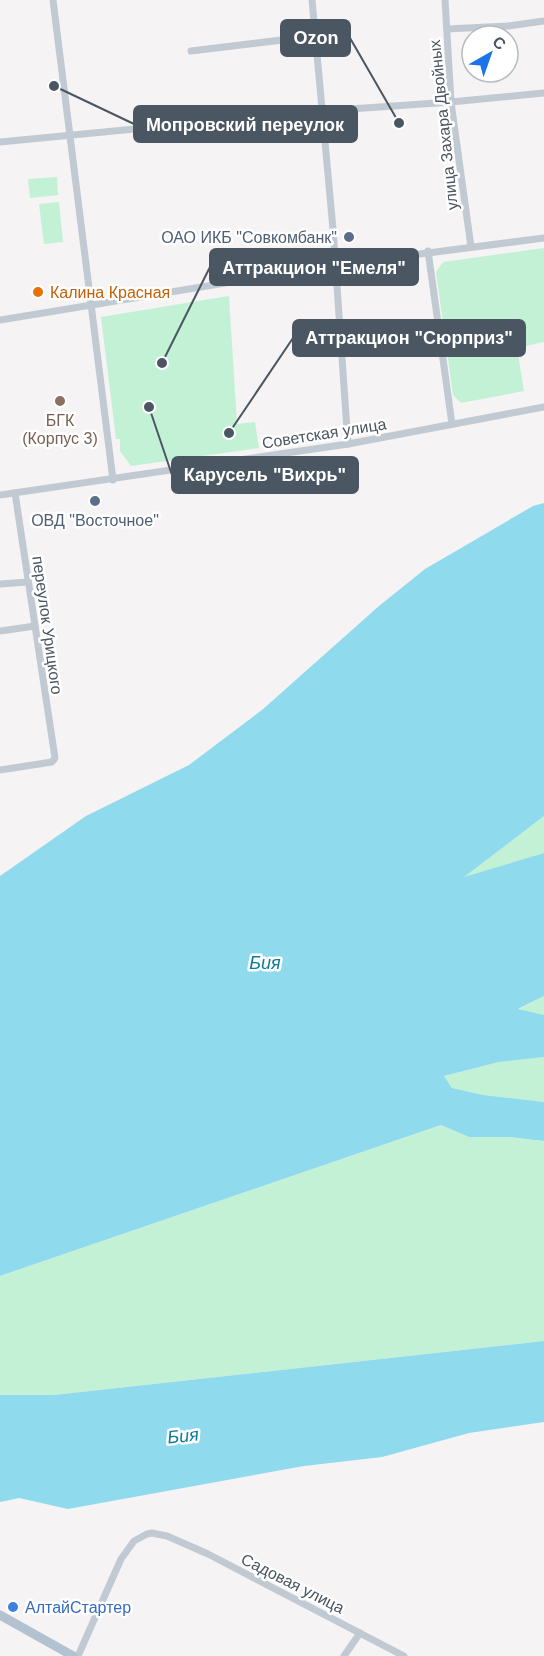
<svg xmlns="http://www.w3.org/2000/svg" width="544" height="1656" font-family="Arial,sans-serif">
  <rect width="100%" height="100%" fill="#f5f3f3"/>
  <g fill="#c3f1d5">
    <path d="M 57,177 L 58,195 L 30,198 L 28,179 Z"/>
    <path d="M 59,202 L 63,242 L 44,244 L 39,204 Z"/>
    <path d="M 544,248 L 544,342 L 517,348 L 524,391 L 461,403 L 453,395 L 436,272 L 443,262 Z"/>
    <path d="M 229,296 L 237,424 L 255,422 L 259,448 L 131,466 L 120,451 L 120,439 L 116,439 L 101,317 Z"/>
    <path d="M 544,816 L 544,853 L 462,878 Z"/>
    <path d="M 544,996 L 544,1015 L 518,1010 Z"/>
    <path d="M 544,1057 L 544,1102 L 483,1095 L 452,1088 L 444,1076 L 499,1062 Z"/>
    <path d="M 441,1125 L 469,1137 L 509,1137 L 544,1141 L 544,1341 L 54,1395 L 0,1395 L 0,1276 Z"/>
  </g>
  <g fill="#90daee">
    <path d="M 544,503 L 544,816 L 464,877 L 544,853 L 544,996 L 518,1009 L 544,1015 L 544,1057 L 499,1062 L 444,1076 L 452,1088 L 483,1095 L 544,1102 L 544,1141 L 509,1137 L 469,1137 L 441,1125 L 0,1276 L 0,876 L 86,816 L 189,765 L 262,710 L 379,606 L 425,569 L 533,506 Z"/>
    <path d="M 544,1341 L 544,1422 L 469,1433 L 382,1457 L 304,1466 L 68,1509 L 19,1498 L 0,1502 L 0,1395 L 54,1395 Z"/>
  </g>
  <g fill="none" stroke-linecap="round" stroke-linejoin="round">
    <g stroke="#c1cad2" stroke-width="7">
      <path d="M 53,0 L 113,480"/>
      <path d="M 312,0 L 333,229 L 348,444"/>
      <path d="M 445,0 L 451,102 L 471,247"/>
      <path d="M 447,29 L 508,26 L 544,21"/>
      <path d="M 191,51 L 315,36"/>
      <path d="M 0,142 L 322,111 L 451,102 L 544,93"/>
      <path d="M 428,251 L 452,424"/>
      <path d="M 0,320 L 335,265 L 544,238"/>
      <path d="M 0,495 L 348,444 L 544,407"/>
      <path d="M 0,584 L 28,582"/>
      <path d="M 0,631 L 35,626"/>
      <path d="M 0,770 L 52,762 L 55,758 L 15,493"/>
      <path d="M 78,1656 L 121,1559 L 134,1541 L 147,1534 L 152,1533 L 167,1536 L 208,1554 L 404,1656"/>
      <path d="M 344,1656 L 360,1633"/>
    </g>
    <path stroke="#b3c2d1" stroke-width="9" d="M 0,1615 L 73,1656"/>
  </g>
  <g fill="#5c6f8a" stroke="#fff" stroke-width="2">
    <circle cx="349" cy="237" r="6"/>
    <circle cx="95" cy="501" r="6"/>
  </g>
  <circle fill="#e8710a" stroke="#fff" stroke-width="2" cx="38" cy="292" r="6"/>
  <circle fill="#8d6e63" stroke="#fff" stroke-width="2" cx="60" cy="401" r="6"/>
  <circle fill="#3f7fe0" stroke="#fff" stroke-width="2" cx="13" cy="1607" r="6"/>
  <g text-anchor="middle" stroke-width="5" stroke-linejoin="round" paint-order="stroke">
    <g font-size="16" fill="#4a5661" stroke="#fff">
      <text transform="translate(443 125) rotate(-96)" y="6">улица Захара Двойных</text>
      <text transform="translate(324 433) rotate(-9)" y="6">Советская улица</text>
      <text transform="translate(48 625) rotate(82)" y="6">переулок Урицкого</text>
      <text transform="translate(293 1583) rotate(27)" y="6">Садовая улица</text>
    </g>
    <g font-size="16" fill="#4e5e75" stroke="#fff" text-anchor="end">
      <text x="337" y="243">ОАО ИКБ "Совкомбанк"</text>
      <text x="95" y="526" text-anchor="middle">ОВД "Восточное"</text>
    </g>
    <g font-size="16" fill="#c56008" stroke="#fff" text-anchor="start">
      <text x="50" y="298">Калина Красная</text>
    </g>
    <g font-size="16" fill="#785e54" stroke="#fff">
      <text x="60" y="426">БГК<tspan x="60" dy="18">(Корпус 3)</tspan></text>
    </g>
    <g font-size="16" fill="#366cbe" stroke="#fff" text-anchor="start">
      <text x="25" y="1613">АлтайСтартер</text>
    </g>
    <g font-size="18" font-style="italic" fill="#0c7c9b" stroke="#fff">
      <text x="265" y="969">Бия</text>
      <text transform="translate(183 1436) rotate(-6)" y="6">Бия</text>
    </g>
  </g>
  <path fill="none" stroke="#4a5661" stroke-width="2" d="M399 123L350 38M54 86L134 124M162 363L210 267M229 433L293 338M149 407L172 475"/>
  <g fill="#4a5661" stroke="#fff" stroke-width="2">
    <circle cx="399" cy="123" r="6"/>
    <circle cx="54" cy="86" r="6"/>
    <circle cx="162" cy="363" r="6"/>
    <circle cx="229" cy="433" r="6"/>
    <circle cx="149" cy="407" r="6"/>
  </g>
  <g fill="#4a5661" stroke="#4a5661" stroke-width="2">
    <rect x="281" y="20" width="69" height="36" rx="6"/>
    <rect x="134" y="106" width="223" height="36" rx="6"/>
    <rect x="210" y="249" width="208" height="36" rx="6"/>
    <rect x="293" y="320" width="232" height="36" rx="6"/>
    <rect x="172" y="457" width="186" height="36" rx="6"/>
  </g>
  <g font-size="18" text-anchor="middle" font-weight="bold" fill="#fff">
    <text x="316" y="44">Ozon</text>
    <text x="245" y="131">Мопровский переулок</text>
    <text x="314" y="274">Аттракцион "Емеля"</text>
    <text x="409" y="344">Аттракцион "Сюрприз"</text>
    <text x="265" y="481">Карусель "Вихрь"</text>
  </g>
  <g transform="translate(490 54) rotate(40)"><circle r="28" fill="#ffffff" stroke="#b7bbc0" stroke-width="1.5"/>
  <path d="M0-4.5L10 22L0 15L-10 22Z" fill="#1a73e8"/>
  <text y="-9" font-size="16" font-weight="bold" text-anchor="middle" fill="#4a5661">С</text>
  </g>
</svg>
